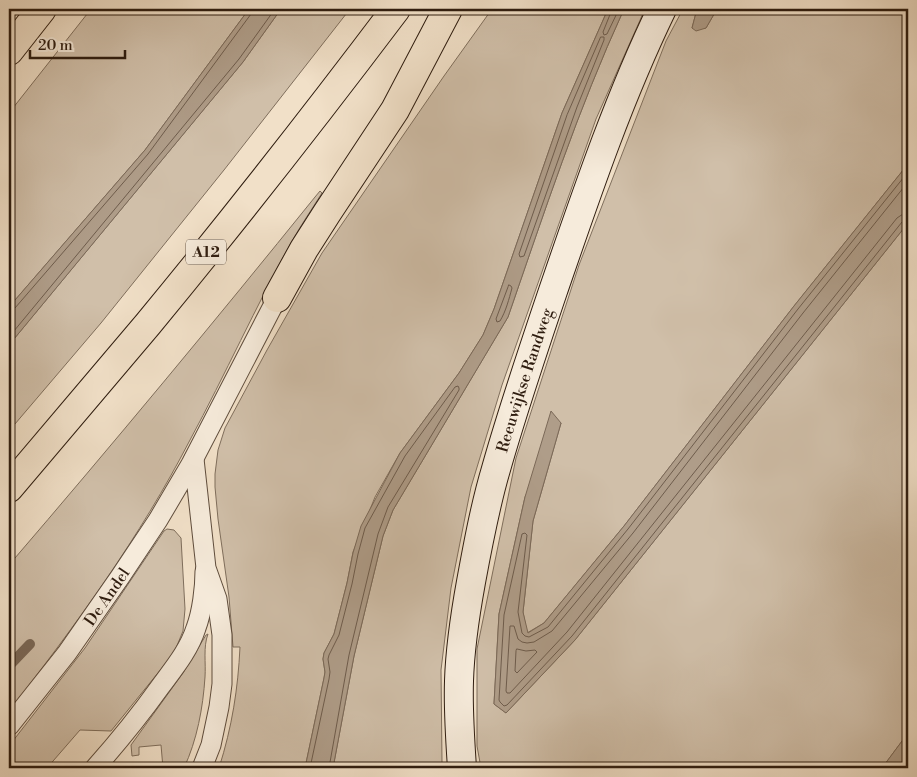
<svg xmlns="http://www.w3.org/2000/svg" width="917" height="777" font-family="'Libre Bodoni',serif">
  <rect width="100%" height="100%" fill="#f1e0c8"/>
  <filter id="stains"><feTurbulence type="fractalNoise" baseFrequency=".004" numOctaves="4"/><feColorMatrix values="0 0 0 0 .2 0 0 0 0 .09 0 0 0 0 .02 0 0 0 .5 -.17"/></filter>
  <radialGradient id="worn" r=".72"><stop offset=".6" stop-color="#630" stop-opacity="0"/><stop offset="1" stop-color="#630" stop-opacity=".3"/></radialGradient>
  <g fill="#d0bfa9" stroke="#7f6e5c">
    <path d="M 91,9 L 249,9 L 145,150 L 9,307 L 9,113 Z"/>
    <path d="M 281,9 L 350,9 L 224,170 L 101,323 L 9,431 L 9,345 L 243,62 Z"/>
    <path d="M 492,9 L 608,9 L 562,113 L 494,309 L 483,335 L 459,373 L 400,453 L 375,497 L 353,552 L 347,583 L 334,634 L 324,653 L 323,659 L 325,672 L 324,678 L 305,768 L 219,768 C 232,727 238,689 240,647 L 233,647 L 229,597 L 218,519 L 215,487 L 215,474 L 218,450 L 225,428 L 267,350 L 322,253 L 444,76 Z"/>
    <path d="M 624,9 L 645,9 L 596,119 L 502,385 L 471,487 L 451,588 L 441,670 L 442,762 L 444,768 L 333,768 L 354,656 L 383,536 L 393,510 L 508,317 C 544,213 578,109 624,9 Z"/>
    <path d="M 683,9 L 697,9 L 692,28 L 706,28 L 717,9 L 908,9 L 908,164 L 794,306 L 624,526 L 544,623 L 527,633 L 523,612 L 533,521 L 561,423 L 525,497 L 499,614 L 494,704 L 506,713 L 575,640 L 908,223 L 908,733 L 882,768 L 481,768 L 477,746 L 477,649 L 516,458 L 579,265 L 666,41 Z"/>
    <path d="M 320,191 L 322,193 C 312,209 301,225 292,241 C 256,306 225,375 190,440 C 140,537 76,625 9,711 L 9,565 C 113,444 215,321 315,197 Z"/>
    <path d="M 167,529 L 174,530 L 181,538 L 185,609 L 183,631 L 176,648 L 170,658 L 111,731 L 80,730 L 47,768 L 9,768 L 9,746 L 85,648 L 164,531 Z"/>
    <path d="M 208,634 C 203,647 206,663 205,677 C 203,708 197,740 184,768 L 163,768 L 161,745 L 139,747 L 139,755 L 132,756 L 131,745 L 183,673 L 206,635 Z"/>
  </g>
  <g fill="#af9d89" stroke="#7b6958">
    <path d="M 249,9 L 281,9 L 243,62 L 9,345 L 9,307 L 145,150 Z"/>
    <path d="M 608,9 L 624,9 C 578,109 544,213 508,317 L 393,510 L 383,536 L 354,656 L 333,768 L 305,768 L 324,678 L 325,672 L 323,659 L 324,653 L 334,634 L 347,583 L 353,553 L 361,526 L 400,453 L 459,373 L 483,335 L 494,309 L 562,113 Z"/>
    <path d="M 697,9 L 717,9 L 706,28 L 696,31 L 692,28 Z"/>
    <path d="M 908,164 L 908,223 L 575,640 L 506,713 L 494,704 L 499,614 L 525,497 L 551,411 L 561,423 L 533,521 L 523,612 L 528,633 L 544,623 L 624,526 L 794,306 Z"/>
    <path d="M 908,733 L 908,768 L 882,768 Z"/>
  </g>
  <g fill="none" stroke-linecap="round" stroke-linejoin="round">
    <g stroke="#6e5c4c" stroke-width="1">
      <path d="M 612,9 L 611,12 L 603,32 L 604,35 L 607,34 L 619,9"/>
      <path d="M 601,37 L 604,37 L 604,40 L 577,107 L 524,256 L 520,257 L 519,254 L 567,115 Z"/>
      <path d="M 908,172 L 798,309 L 628,529 L 548,627 L 529,637 L 525,636 L 522,633 L 518,612 L 527,535 L 525,533 L 522,534 L 504,615 L 499,700 L 500,702 L 504,706 L 507,705 L 572,636 L 902,222 L 905,220 L 908,220"/>
      <path d="M 908,182 L 803,313 L 633,533 L 552,631 L 534,642 L 527,643 L 522,642 L 518,639 L 514,626 L 510,626 L 506,691 L 507,693 L 510,693 L 567,632 L 897,218 L 903,214 L 908,214"/>
      <path d="M 509,285 L 511,286 L 512,288 C 509,299 506,311 500,321 L 497,322 L 496,319 L 508,287 Z"/>
      <path d="M 9,310 L 15,308 L 148,154 L 251,14 L 253,9"/>
      <path d="M 9,337 L 239,59 L 275,9"/>
      <path d="M 517,649 L 526,651 L 535,650 L 537,652 L 517,673 L 515,671 L 516,651 Z"/>
      <path d="M 310,768 L 329,679 L 330,672 L 328,659 L 329,655 L 339,635 L 352,584 L 358,554 L 365,528 L 405,456 L 455,387 L 458,386 L 459,388 L 459,390 L 388,507 L 378,534 L 349,655 L 329,768"/>
    </g>
    <path stroke="#7b6958" stroke-width="10" d="M 9,666 L 30,644"/>
    <g stroke="#5f4d3d" stroke-width="21">
      <g id="lane">
        <path d="M 194,459 L 206,568 L 217,599 L 222,635 L 222,684 L 219,707 L 211,745 L 202,768"/>
        <path id="s1" d="M 9,726 L 67,653 L 120,577 L 158,520 L 191,464 L 277,298"/>
        <path d="M 95,768 C 118,742 140,715 160,687 C 174,668 189,650 196,628 C 202,612 205,588 205,571"/>
      </g>
    </g>
    <g stroke="#2e1c0f" stroke-width="30">
      <g id="secondary">
        <path id="s2" d="M 462,768 C 460,739 458,710 459,681 C 460,648 465,615 471,582 C 478,544 485,506 496,469 C 513,409 533,350 553,291 C 586,195 618,100 662,9"/>
      </g>
    </g>
    <g stroke="#2e1c0f" stroke-width="30">
      <g id="highway">
        <path d="M 9,51 L 42,9"/>
        <path d="M 277,298 L 304,249 L 327,213 L 395,110 L 448,9"/>
        <path d="M 9,488 C 55,433 102,379 148,324 C 233,221 316,115 396,9"/>
      </g>
    </g>
    <use href="#lane" stroke="#f6ebdb" stroke-width="19"/>
    <use href="#secondary" stroke="#f6ebdb" stroke-width="28"/>
    <use href="#highway" stroke="#f1e0c8" stroke-width="28"/>
  </g>
  <g text-anchor="middle" stroke-width="4" stroke-linejoin="round" paint-order="stroke">
    <rect fill="#f6ebdb" stroke="#6a5a4c" stroke-width="1" x="186" y="239.5" width="40" height="25" rx="4"/>
    <g font-size="15" font-weight="bold" fill="#2e1c0f">
      <text x="206" y="257">A12</text>
    </g>
    <g font-size="16" fill="#2e1c0f" stroke="#f6ebdb">
      <text dy="6" stroke="none"><textPath href="#s2" startOffset="396">Reeuwijkse Randweg</textPath></text>
      <text dy="6" stroke="none"><textPath href="#s1" startOffset="162">De Andel</textPath></text>
    </g>
  </g>
  <rect width="917" height="777" fill="none" stroke="#f1e0c8" stroke-width="30"/>
  <rect x="10" y="10" width="897" height="757" fill="none" stroke="#2e1c0f" stroke-width="2.5"/>
  <rect x="15" y="15" width="887" height="747" fill="none" stroke="#2e1c0f"/>
  <path d="M30 50v8h95v-8" fill="none" stroke="#2e1c0f" stroke-width="2.5"/>
  <text x="38" y="50" font-size="15" fill="#2e1c0f" stroke="#f6ebdb" stroke-width="4" paint-order="stroke">20 m</text>
  <rect width="100%" height="100%" filter="url(#stains)"/>
  <rect width="100%" height="100%" fill="url(#worn)"/>
</svg>
